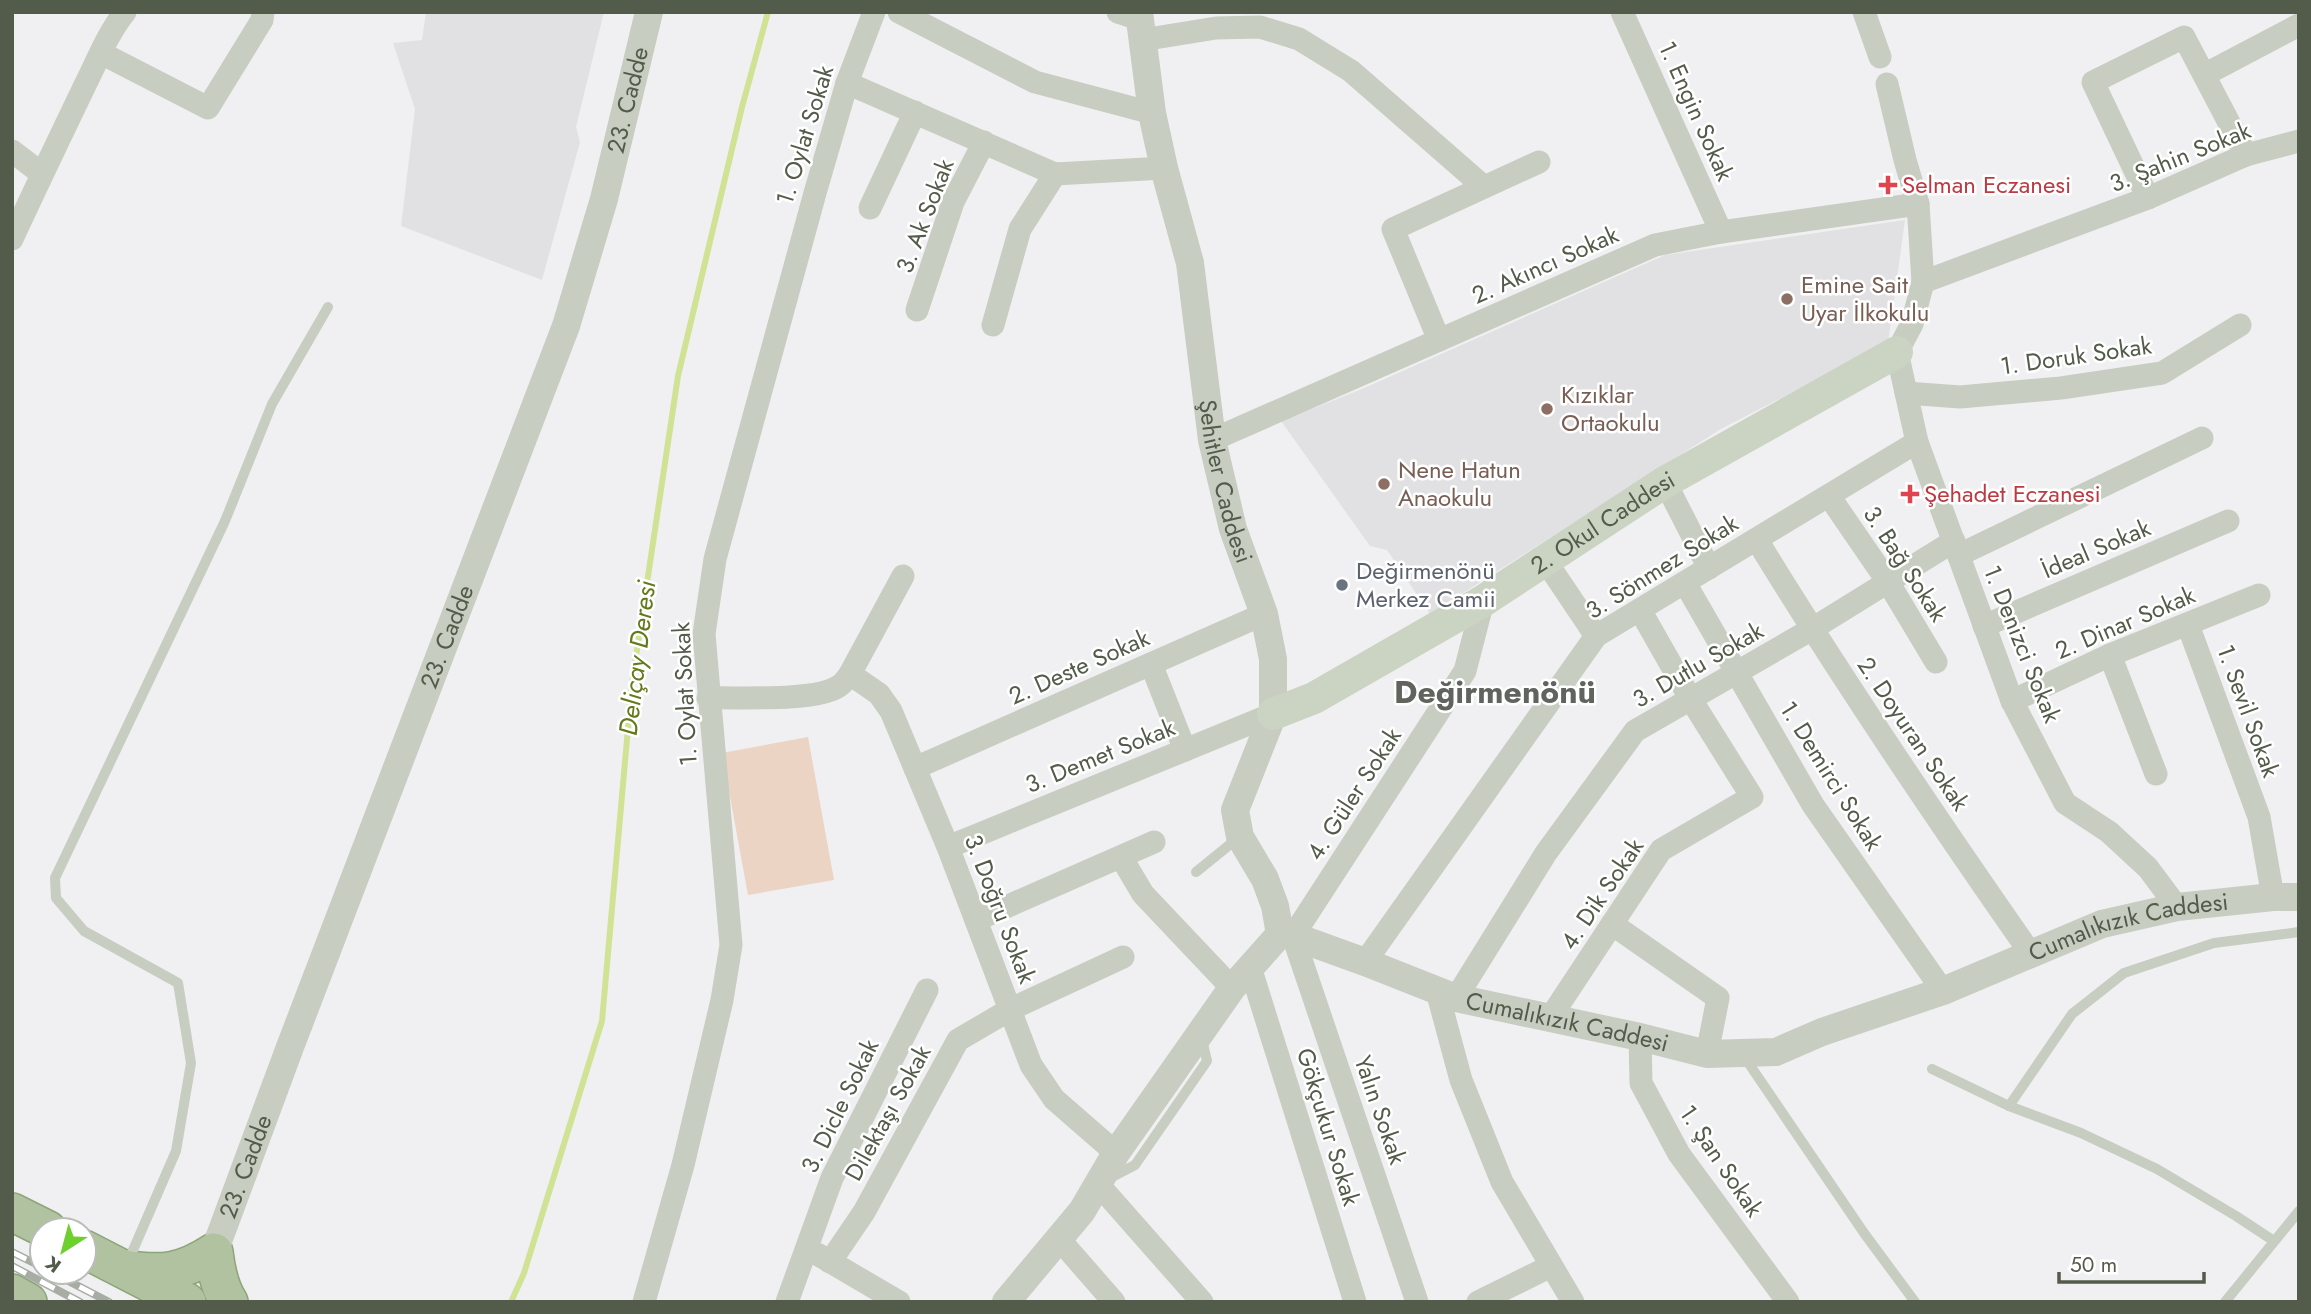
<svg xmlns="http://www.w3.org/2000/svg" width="2311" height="1314" font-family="Jost,sans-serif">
  <rect width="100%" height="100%" fill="#f0f0f2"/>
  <g fill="#e1e1e3">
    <path d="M 426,12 L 604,12 L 576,127 L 580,142 L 542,280 L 401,226 L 415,109 L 393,43 L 422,40 Z"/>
    <path d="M 1905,220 L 1888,343 L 1721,429 L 1430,614 L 1387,550 L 1370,546 L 1281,421 L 1362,389 L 1665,255 Z"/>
  </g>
  <path fill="#ebd4c3" d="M 808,737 L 834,880 L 748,895 L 722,753 Z"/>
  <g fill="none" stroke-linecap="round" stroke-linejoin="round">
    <path stroke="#d0e395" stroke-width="6" d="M 511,1302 L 524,1273 L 602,1021 L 632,683 L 678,376 L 742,107 L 768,12"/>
    <g stroke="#8ca578" stroke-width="40">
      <g id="trunk">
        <path d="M 12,1212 L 48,1230"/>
        <path d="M 84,1249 L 187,1302"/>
        <path d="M 124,1269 C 162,1275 182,1273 214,1252 C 216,1269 219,1287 229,1302"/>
        <path d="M 12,1293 L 28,1302"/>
      </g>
    </g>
    <g stroke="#c7cdc0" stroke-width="10">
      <path d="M 1196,872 L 1238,838"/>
      <path d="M 1743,1055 L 1864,1233 L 1915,1302"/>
      <path d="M 1932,1069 L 2009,1106 L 2081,1133 L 2157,1169 L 2236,1216 L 2274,1241"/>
      <path d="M 2009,1106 L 2072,1014 L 2124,973 L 2214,943 L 2299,932"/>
      <path d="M 1110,1178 L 1135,1165 L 1207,1061 L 1202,1040"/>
      <path d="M 127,1264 L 176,1151 L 191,1063 L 178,983 L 84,931 L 56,898 L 55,878 L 225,521 L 272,404 L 328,307"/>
      <path d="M 2225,1302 L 2299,1211"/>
    </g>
    <g stroke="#c7cdc0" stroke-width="23">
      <path d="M 899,12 L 1035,82 L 1152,113"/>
      <path d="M 1118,12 L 1139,19"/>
      <path d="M 1622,12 L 1721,232"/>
      <path d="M 1864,12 L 1880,57"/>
      <path d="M 1142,40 L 1216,28 L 1260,27 L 1299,39 L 1351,71 L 1484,187"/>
      <path d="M 101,53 L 208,108 L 262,20 L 263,12"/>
      <path d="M 2204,75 L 2299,25"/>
      <path d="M 847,83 L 1055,174 L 1164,168"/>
      <path d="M 1887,84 L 1905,160 L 1918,204 L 1923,282 L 1912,324 L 1897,352 L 1917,442 L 2012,701 L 2065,803 L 2109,832 L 2148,868 L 2177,907"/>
      <path d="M 12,151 L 42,174"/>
      <path d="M 2148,198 L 2093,82 L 2184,37 L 2246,155"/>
      <path d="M 870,208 L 915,112"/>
      <path d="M 12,239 C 36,187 61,135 86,83 C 98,59 108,33 125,12"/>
      <path d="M 1923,282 L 2148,198 L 2246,155 L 2299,141"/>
      <path d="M 917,310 L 953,202 L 984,142"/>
      <path d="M 993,325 L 1020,229 L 1055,174"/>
      <path d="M 1439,340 L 1393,229 L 1539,162"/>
      <path d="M 1906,393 L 1960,397 L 2061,388 L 2162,373 L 2240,325"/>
      <path d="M 1212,440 L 1655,245 L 1721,232 L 1918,204"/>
      <path d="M 1665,482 L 1709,568"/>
      <path d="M 1829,496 L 1888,582 L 1936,662"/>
      <path d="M 1757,540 C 1843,681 1936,818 2031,954"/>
      <path d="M 1959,555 L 2202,438"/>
      <path d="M 1545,560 L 1596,636"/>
      <path d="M 1685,583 L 1813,805 L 1943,991"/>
      <path d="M 2188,625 L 2259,817 L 2273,897"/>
      <path d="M 1984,626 L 2228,521"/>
      <path d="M 2110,655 L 2156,774"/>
      <path d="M 1151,664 L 1185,750"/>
      <path d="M 850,674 L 879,694 L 891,711 L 948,847 L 1031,1065 L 1054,1099 L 1116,1153"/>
      <path d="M 708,698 C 738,697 816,702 839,686 C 843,684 847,678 850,674 L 903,576"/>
      <path d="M 2012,701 L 2110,655 L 2259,595"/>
      <path d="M 915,768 L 1264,614"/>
      <path d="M 948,847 L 1273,714"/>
      <path d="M 1121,857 L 1143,894 L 1232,988"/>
      <path d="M 976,920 L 1154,842"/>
      <path d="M 1612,924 L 1718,998 L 1707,1054"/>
      <path d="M 1365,962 L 1596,636 L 1917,442"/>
      <path d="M 1250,967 L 1355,1302"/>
      <path d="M 1437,991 L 1461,1080 L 1502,1182 L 1573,1302"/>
      <path d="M 1456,998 L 1546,853 L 1635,731 L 1812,629 L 1954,541"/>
      <path d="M 1550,1018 L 1661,850 L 1752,797 L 1690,698 L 1640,610"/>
      <path d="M 1640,1037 L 1641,1083 L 1679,1154 L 1788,1302"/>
      <path d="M 1098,1184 L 1202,1302"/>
      <path d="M 1059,1239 L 1114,1302"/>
      <path d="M 817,1254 L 899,1302"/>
      <path d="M 830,1262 L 864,1212 L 958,1040 L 1011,1009 L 1123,957"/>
      <path d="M 644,1302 L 683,1165 L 722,1000 L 731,945 L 704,634 L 715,559 L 815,193 L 847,83 L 874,12"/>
      <path d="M 787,1302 L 832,1178 L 927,990"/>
      <path d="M 1417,1302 L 1293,936 L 1465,671 L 1483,601"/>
      <path d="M 1478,1302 L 1551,1266"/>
    </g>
    <g stroke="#c7cdc0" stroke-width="28">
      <path id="s1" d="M 1139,12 L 1152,113 L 1164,168 L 1190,263 L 1212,440 L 1233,529 L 1264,614 L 1273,659 L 1273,714 L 1235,810 L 1240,837 L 1265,879 L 1275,906 L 1280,934"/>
      <path id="s2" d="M 214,1252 L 290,1047 L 566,326 L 604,199 L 649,12"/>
      <path id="s3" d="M 1006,1302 L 1082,1211 L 1116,1153 L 1232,988 L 1280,934 L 1293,936 L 1365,962 L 1456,998 L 1640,1037 L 1707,1054 L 1776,1052 L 1822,1032 L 1943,991 L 2102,924 L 2177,907 L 2273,897 L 2299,897"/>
    </g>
    <path stroke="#cbd4c3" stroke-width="32" id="s4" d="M 1273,714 L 1314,698 L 1483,601 L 1665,482 L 1897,352"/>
    <use href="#trunk" stroke="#b0c2a0" stroke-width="37"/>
    <g stroke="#a7aca4" stroke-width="8">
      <g id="rail">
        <path d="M 12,1252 L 42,1267"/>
        <path d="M 12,1266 L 80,1302"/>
        <path d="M 51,1272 L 109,1302"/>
      </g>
    </g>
    <use href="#rail" stroke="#fff" stroke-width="5" stroke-dasharray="16" stroke-linecap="butt"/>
  </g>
  <g fill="#e0444e" stroke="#fff" stroke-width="2.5">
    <path d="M1884.5 174.5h7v7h7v7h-7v7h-7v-7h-7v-7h7z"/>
    <path d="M1906.5 483.5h7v7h7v7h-7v7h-7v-7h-7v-7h7z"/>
  </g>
  <g fill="#8d6e63" stroke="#fff" stroke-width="2.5">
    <circle cx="1787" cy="299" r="7"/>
    <circle cx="1547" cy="409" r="7"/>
    <circle cx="1384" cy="484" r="7"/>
  </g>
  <circle fill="#6b7280" stroke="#fff" stroke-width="2.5" cx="1342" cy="585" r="7"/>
  <g text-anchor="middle" stroke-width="5" stroke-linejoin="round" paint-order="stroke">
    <g font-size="24" fill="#535b4a" stroke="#fff">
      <text dy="8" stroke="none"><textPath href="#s2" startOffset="1225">23. Cadde</textPath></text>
      <text transform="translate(1696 111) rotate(66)" y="8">1. Engin Sokak</text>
      <text transform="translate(805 135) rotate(-73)" y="8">1. Oylat Sokak</text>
      <text transform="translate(2180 157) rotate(-22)" y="8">3. Şahin Sokak</text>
      <text transform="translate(925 216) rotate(-69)" y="8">3. Ak Sokak</text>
      <text transform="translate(1545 265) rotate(-24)" y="8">2. Akıncı Sokak</text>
      <text transform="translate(2076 356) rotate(-8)" y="8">1. Doruk Sokak</text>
      <text dy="8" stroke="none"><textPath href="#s1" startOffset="478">Şehitler Caddesi</textPath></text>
      <text dy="8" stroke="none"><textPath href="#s4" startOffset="382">2. Okul Caddesi</textPath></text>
      <text transform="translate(2096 549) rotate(-23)" y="8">İdeal Sokak</text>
      <text transform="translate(1905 564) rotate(57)" y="8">3. Bağ Sokak</text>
      <text transform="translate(1662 567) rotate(-32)" y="8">3. Sönmez Sokak</text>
      <text transform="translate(2125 623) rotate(-23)" y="8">2. Dinar Sokak</text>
      <text dy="8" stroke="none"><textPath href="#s2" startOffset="658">23. Cadde</textPath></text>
      <text transform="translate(2022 644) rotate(68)" y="8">1. Denizci Sokak</text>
      <text transform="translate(1698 665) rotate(-30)" y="8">3. Dutlu Sokak</text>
      <text transform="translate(1079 667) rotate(-24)" y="8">2. Deste Sokak</text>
      <text transform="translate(685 694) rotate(-93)" y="8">1. Oylat Sokak</text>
      <text transform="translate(2248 711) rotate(70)" y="8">1. Sevil Sokak</text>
      <text transform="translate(1913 734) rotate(56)" y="8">2. Doyuran Sokak</text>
      <text transform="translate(1100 756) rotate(-22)" y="8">3. Demet Sokak</text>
      <text transform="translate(1831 776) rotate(58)" y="8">1. Demirci Sokak</text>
      <text transform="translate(1354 794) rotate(-57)" y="8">4. Güler Sokak</text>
      <text transform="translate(1602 894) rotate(-56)" y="8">4. Dik Sokak</text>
      <text transform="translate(1000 909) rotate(69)" y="8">3. Doğru Sokak</text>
      <text dy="8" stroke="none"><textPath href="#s3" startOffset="1349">Cumalıkızık Caddesi</textPath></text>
      <text dy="8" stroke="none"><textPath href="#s3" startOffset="761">Cumalıkızık Caddesi</textPath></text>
      <text transform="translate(840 1106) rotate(-64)" y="8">3. Dicle Sokak</text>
      <text transform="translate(1380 1110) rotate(71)" y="8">Yalın Sokak</text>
      <text transform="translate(888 1113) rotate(-61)" y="8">Dilektaşı Sokak</text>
      <text transform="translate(1328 1127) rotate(73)" y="8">Gökçukur Sokak</text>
      <text transform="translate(1721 1161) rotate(56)" y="8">1. Şan Sokak</text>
      <text dy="8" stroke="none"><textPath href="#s2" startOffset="91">23. Cadde</textPath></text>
    </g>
    <g font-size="24" fill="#be3a42" stroke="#fff" text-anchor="start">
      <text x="1902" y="193">Selman Eczanesi</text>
      <text x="1924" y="502">Şehadet Eczanesi</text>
    </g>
    <g font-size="24" fill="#785e54" stroke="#fff" text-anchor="start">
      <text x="1801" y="293">Emine Sait<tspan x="1801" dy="28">Uyar İlkokulu</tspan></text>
      <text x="1561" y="403">Kızıklar<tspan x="1561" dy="28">Ortaokulu</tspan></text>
      <text x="1398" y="478">Nene Hatun<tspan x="1398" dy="28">Anaokulu</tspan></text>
    </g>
    <g font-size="24" fill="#5b616d" stroke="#fff" text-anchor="start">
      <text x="1356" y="579">Değirmenönü<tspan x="1356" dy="28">Merkez Camii</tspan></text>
    </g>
    <g font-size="26" font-style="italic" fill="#627a19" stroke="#fff">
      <text transform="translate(637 658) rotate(-83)" y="9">Deliçay Deresi</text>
    </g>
    <g font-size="32" font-weight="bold" fill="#60645d" stroke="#fff">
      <text x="1495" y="703">Değirmenönü</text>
    </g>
  </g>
  <rect width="2311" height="1314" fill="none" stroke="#535b4a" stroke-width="28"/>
  <g transform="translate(63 1251) rotate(216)"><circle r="33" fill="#ffffff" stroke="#babdb7" stroke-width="2"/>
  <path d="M0-5L12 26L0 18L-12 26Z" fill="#6ed02c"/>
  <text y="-10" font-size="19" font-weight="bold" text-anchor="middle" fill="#535b4a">K</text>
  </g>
  <path d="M2059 1272v10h145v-10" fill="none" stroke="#535b4a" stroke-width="3.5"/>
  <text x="2070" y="1272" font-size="21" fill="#535b4a" stroke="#ffffff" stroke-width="5" paint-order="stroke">50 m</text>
</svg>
